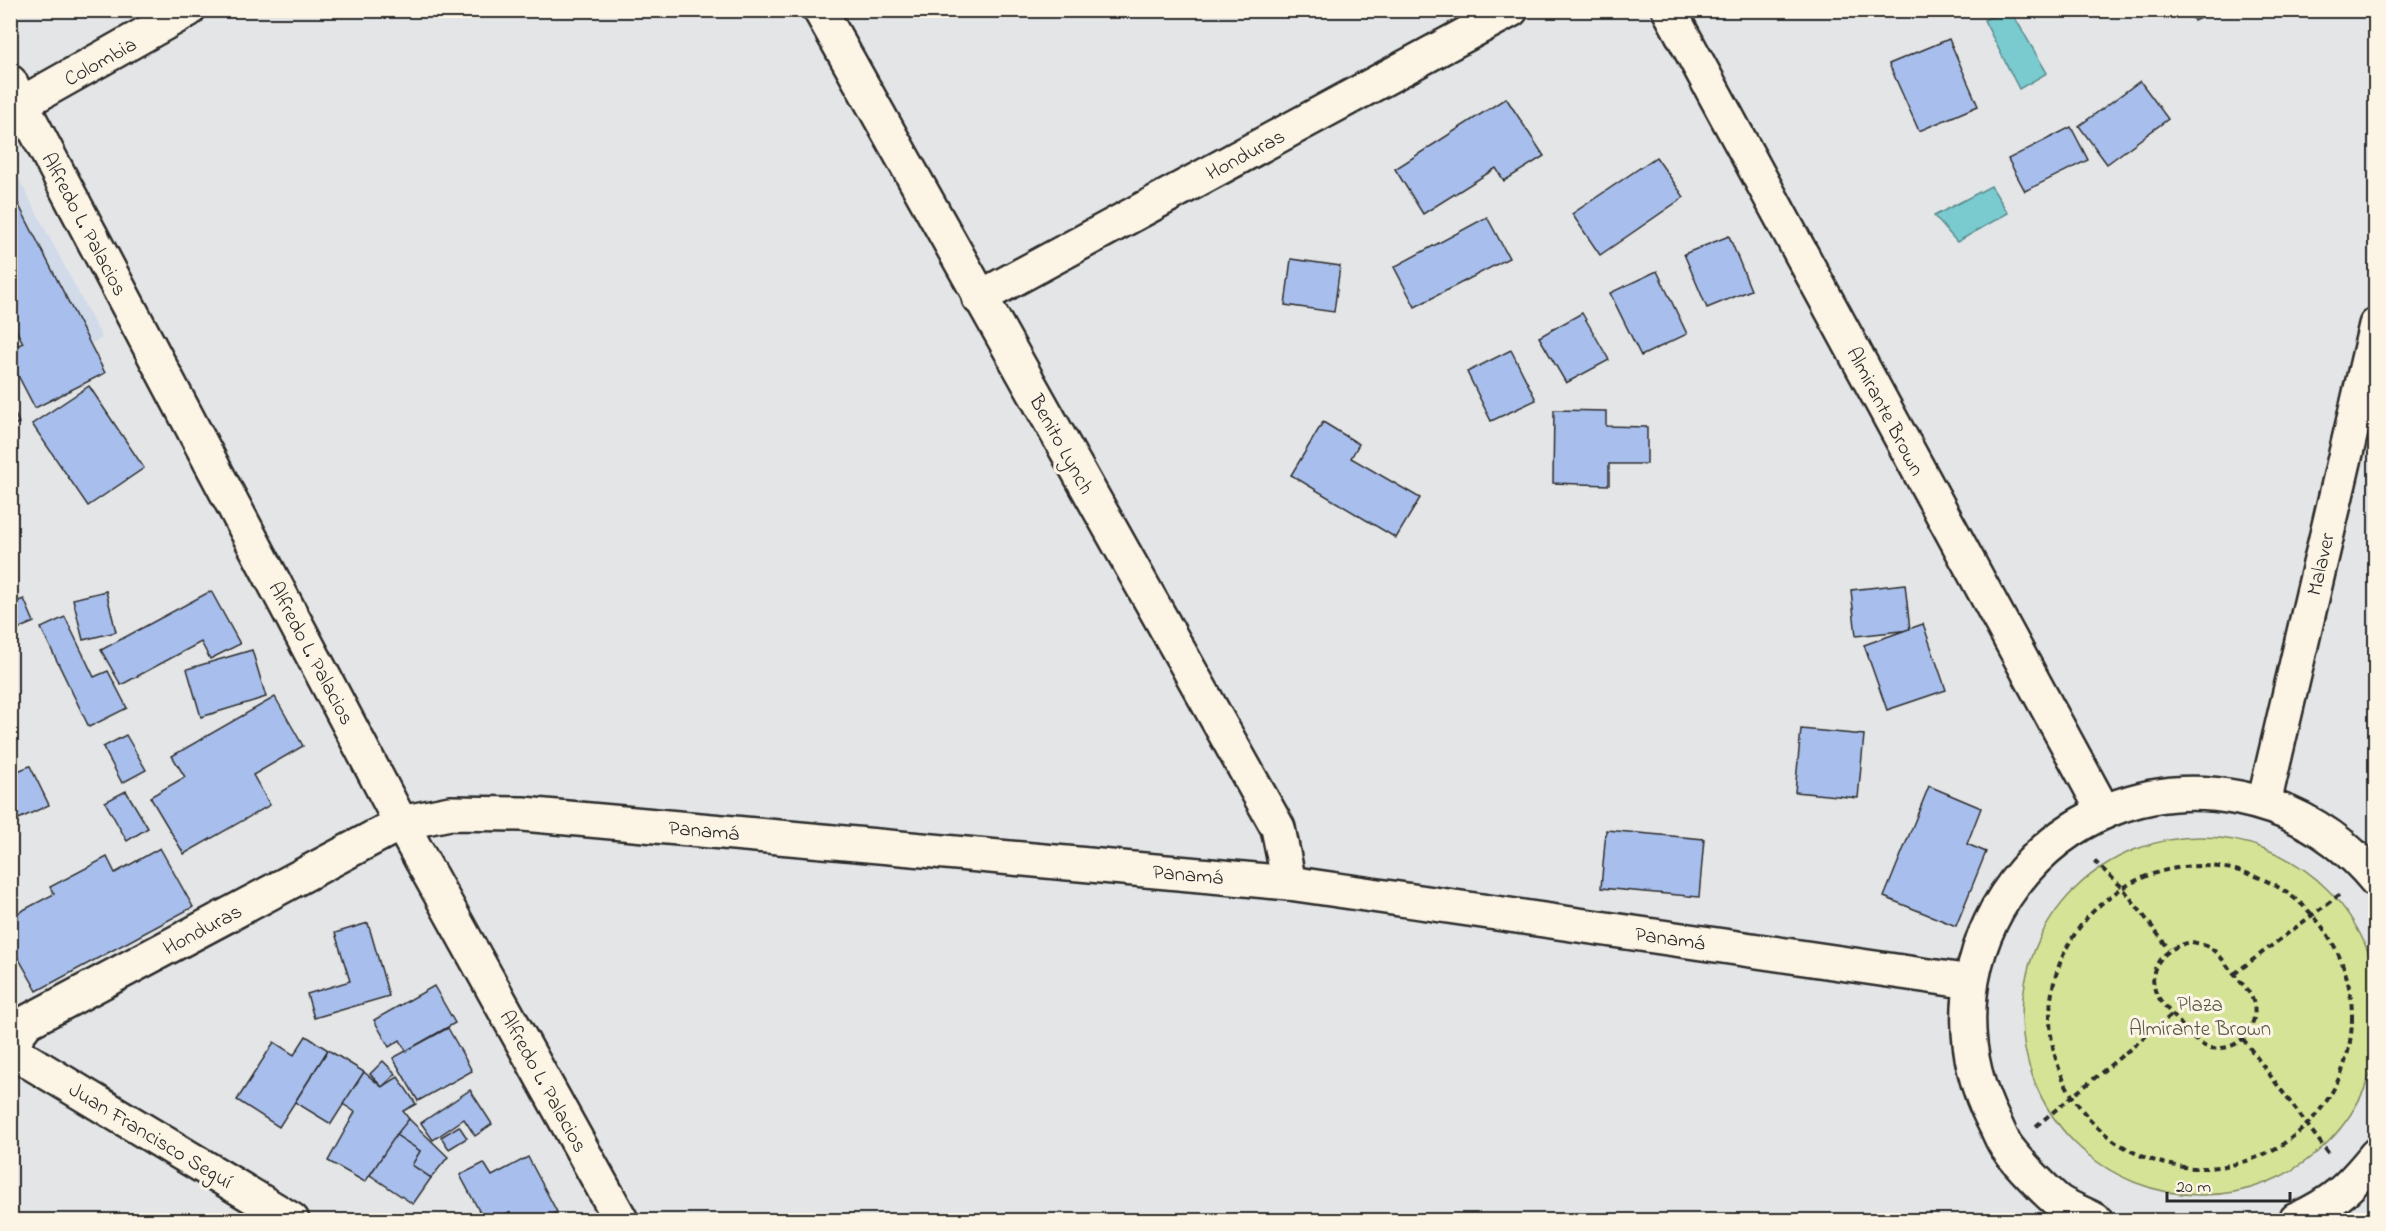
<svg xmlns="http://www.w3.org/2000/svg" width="2386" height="1231" font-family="'Indie Flower',sans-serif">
  <rect width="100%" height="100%" fill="#e3e5e7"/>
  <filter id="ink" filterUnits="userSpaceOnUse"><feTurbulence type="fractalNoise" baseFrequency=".0167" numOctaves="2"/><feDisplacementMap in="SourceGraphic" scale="12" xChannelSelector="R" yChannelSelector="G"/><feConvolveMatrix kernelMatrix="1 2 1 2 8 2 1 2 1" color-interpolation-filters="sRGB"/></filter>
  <g filter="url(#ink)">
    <path fill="#d1dae9" d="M 10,162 L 102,338 L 55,362 L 11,276 Z"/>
    <circle fill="#d5e396" stroke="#808760" stroke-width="1.5" cx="2201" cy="1016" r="179"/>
    <g fill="#7acbd0" stroke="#5a8b8e" stroke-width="1.5">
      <path d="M 2004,11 L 2011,11 L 2047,73 L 2019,89 L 1984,20 Z"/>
      <path d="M 1991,186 L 2008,213 L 1957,242 L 1934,216 Z"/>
    </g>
    <g fill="#a8bfed" stroke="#2b2b2b" stroke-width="1.5">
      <path d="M 2190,10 L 2217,10 L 2194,21 Z"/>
      <path d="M 1949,39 L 1978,106 L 1919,131 L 1889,64 Z"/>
      <path d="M 2140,81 L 2168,119 L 2107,164 L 2079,126 Z"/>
      <path d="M 1506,98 L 1544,156 L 1504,181 L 1496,168 L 1423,214 L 1395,169 Z"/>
      <path d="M 2071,127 L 2088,160 L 2025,191 L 2008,159 Z"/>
      <path d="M 1656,157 L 1684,197 L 1600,255 L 1572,214 Z"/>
      <path d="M 10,188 L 105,373 L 35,408 L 10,360 L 10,349 L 23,343 L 10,319 Z"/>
      <path d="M 1487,217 L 1509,258 L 1415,307 L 1394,267 Z"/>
      <path d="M 1729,236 L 1751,290 L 1707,308 L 1684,254 Z"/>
      <path d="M 1291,259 L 1340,266 L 1334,312 L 1285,305 Z"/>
      <path d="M 1657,271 L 1687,334 L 1641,356 L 1610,293 Z"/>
      <path d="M 1582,313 L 1609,360 L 1566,383 L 1539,337 Z"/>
      <path d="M 1511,350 L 1536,400 L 1491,421 L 1467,372 Z"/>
      <path d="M 89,386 L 144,468 L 88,506 L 32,424 Z"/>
      <path d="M 10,403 L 19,423 L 10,426 Z"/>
      <path d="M 1554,410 L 1606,411 L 1606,426 L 1647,427 L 1647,464 L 1609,464 L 1609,485 L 1553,483 Z"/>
      <path d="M 1323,422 L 1359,444 L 1351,458 L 1420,498 L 1396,538 L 1291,475 Z"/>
      <path d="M 1905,584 L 1910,630 L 1856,636 L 1851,590 Z"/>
      <path d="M 106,591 L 116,632 L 83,640 L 73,599 Z"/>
      <path d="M 211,591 L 240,644 L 210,659 L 201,642 L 121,685 L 101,650 Z"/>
      <path d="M 24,599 L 34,622 L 10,632 L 10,604 Z"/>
      <path d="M 65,617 L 94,677 L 108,671 L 127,708 L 89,727 L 41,628 Z"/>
      <path d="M 1923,624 L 1946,690 L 1887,710 L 1864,645 Z"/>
      <path d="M 252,650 L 266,697 L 201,717 L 187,669 Z"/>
      <path d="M 275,697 L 303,746 L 253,775 L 270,805 L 184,854 L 150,797 L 185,777 L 172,756 Z"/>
      <path d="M 1801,729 L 1864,735 L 1858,798 L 1795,792 Z"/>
      <path d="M 126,735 L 146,770 L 122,783 L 103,747 Z"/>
      <path d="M 30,766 L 49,805 L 10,823 L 10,774 Z"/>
      <path d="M 1929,786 L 1981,808 L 1967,844 L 1986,852 L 1956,926 L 1884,897 Z"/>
      <path d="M 126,791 L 148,828 L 127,841 L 105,802 Z"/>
      <path d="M 1606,830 L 1704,839 L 1699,897 L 1601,888 Z"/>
      <path d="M 160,848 L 193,907 L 37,991 L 10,943 L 10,917 L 54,894 L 50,887 L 107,857 L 115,873 Z"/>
      <path d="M 368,923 L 389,996 L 314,1018 L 307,994 L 350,981 L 335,933 Z"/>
      <path d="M 434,986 L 455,1023 L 406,1051 L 400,1040 L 389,1047 L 374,1020 Z"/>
      <path d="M 448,1028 L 472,1071 L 418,1101 L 393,1058 Z"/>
      <path d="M 306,1036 L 328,1050 L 279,1127 L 237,1100 L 274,1042 L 294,1055 Z"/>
      <path d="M 328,1050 L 364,1072 L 331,1124 L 295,1102 Z"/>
      <path d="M 383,1061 L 396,1074 L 382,1087 L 370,1074 Z"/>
      <path d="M 364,1072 L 382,1087 L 398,1077 L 416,1104 L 403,1111 L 409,1119 L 365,1182 L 328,1161 L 355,1112 L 343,1104 Z"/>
      <path d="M 470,1090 L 492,1124 L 475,1136 L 464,1119 L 433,1140 L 421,1123 Z"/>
      <path d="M 409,1119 L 448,1157 L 431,1178 L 412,1165 L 420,1151 L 396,1135 Z"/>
      <path d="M 459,1126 L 467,1138 L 449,1149 L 441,1137 Z"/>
      <path d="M 396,1135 L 420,1151 L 412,1165 L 431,1178 L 413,1204 L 370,1175 Z"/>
      <path d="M 528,1157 L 557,1212 L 541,1220 L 511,1220 L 507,1213 L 493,1220 L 484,1220 L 460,1175 L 484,1163 L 492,1176 Z"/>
    </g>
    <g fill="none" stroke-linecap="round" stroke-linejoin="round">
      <g stroke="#2b2b2b" stroke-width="38">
        <g id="street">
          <path d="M 820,10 L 1278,828 L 1289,883"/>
          <path d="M 1669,10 L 2104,812"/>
          <path d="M 10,82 L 401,823 L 621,1220"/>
          <path d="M 10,110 L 188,10"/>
          <path d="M 979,298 L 1511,10"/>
          <path d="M 2264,803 L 2376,325"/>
          <path d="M 10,1044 L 27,1022 L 401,823 L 450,813 L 523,814 L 1289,883 L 1971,982"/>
          <path d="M 10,1050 L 292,1220"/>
          <path d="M 2095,1220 C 2084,1214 2070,1209 2059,1202 C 2047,1193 2018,1162 2009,1150 C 2002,1142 1999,1131 1994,1122 C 1908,953 2054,761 2239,798 C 2294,809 2341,837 2376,880"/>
          <path d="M 2296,1220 C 2334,1203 2350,1187 2376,1155"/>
        </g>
      </g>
      <g stroke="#2b2b2b" stroke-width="4" stroke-dasharray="6 4.5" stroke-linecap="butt">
        <path d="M 2094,861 L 2122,887 L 2169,949"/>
        <circle cx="2201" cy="1017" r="151"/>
        <path d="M 2192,942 C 2200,944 2207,945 2213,950 C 2220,955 2226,964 2231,971 C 2238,979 2246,987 2251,996 C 2261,1016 2249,1041 2228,1047 C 2222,1048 2215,1049 2210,1048 C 2196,1044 2187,1032 2179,1022 C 2171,1013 2161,1003 2156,993 C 2145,965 2168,946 2192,942 Z"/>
        <path d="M 2234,974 L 2339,895"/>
        <path d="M 2243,1039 L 2329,1154"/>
        <path d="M 2036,1126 L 2173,1014"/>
      </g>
      <use href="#street" stroke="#fcf5e5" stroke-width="33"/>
      <g stroke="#2b2b2b" stroke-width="7">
        <path id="rail" d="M 10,1220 L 12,1220"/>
      </g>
      <use href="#rail" stroke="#fcf5e5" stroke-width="4.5" stroke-dasharray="14" stroke-linecap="butt"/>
    </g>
  </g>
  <g text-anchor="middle" stroke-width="6" stroke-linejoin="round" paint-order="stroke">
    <g font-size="21" fill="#2b2b2b" stroke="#fcf5e5">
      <text transform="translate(100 61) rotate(-29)" y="7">Colombia</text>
      <text transform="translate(1245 154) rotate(-28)" y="7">Honduras</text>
      <text transform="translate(85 224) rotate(62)" y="7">Alfredo L. Palacios</text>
      <text transform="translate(1886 411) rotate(62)" y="7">Almirante Brown</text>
      <text transform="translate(1062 444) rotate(61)" y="7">Benito Lynch</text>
      <text transform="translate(2320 564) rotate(-77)" y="7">Malaver</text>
      <text transform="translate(312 653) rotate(62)" y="7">Alfredo L. Palacios</text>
      <text transform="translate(704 830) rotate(5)" y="7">Panamá</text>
      <text transform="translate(1188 874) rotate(5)" y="7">Panamá</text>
      <text transform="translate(202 929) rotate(-28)" y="7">Honduras</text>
      <text transform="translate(1670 938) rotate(8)" y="7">Panamá</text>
      <text transform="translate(544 1081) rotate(61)" y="7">Alfredo L. Palacios</text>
      <text transform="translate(151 1135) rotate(31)" y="7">Juan Francisco Seguí</text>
    </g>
    <g font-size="21" fill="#565946" stroke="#fcf5e5">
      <text x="2200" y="1011">Plaza<tspan x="2200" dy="24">Almirante Brown</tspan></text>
    </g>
  </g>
  <rect width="2386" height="1231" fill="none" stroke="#fcf5e5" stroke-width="36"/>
  <rect x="18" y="18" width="2350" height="1195" fill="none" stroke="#2b2b2b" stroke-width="2" filter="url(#ink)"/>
  <path d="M2167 1192v9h123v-9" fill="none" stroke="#2b2b2b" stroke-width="3"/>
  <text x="2176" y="1192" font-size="18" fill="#2b2b2b" stroke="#fcf5e5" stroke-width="4.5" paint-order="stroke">20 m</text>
</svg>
